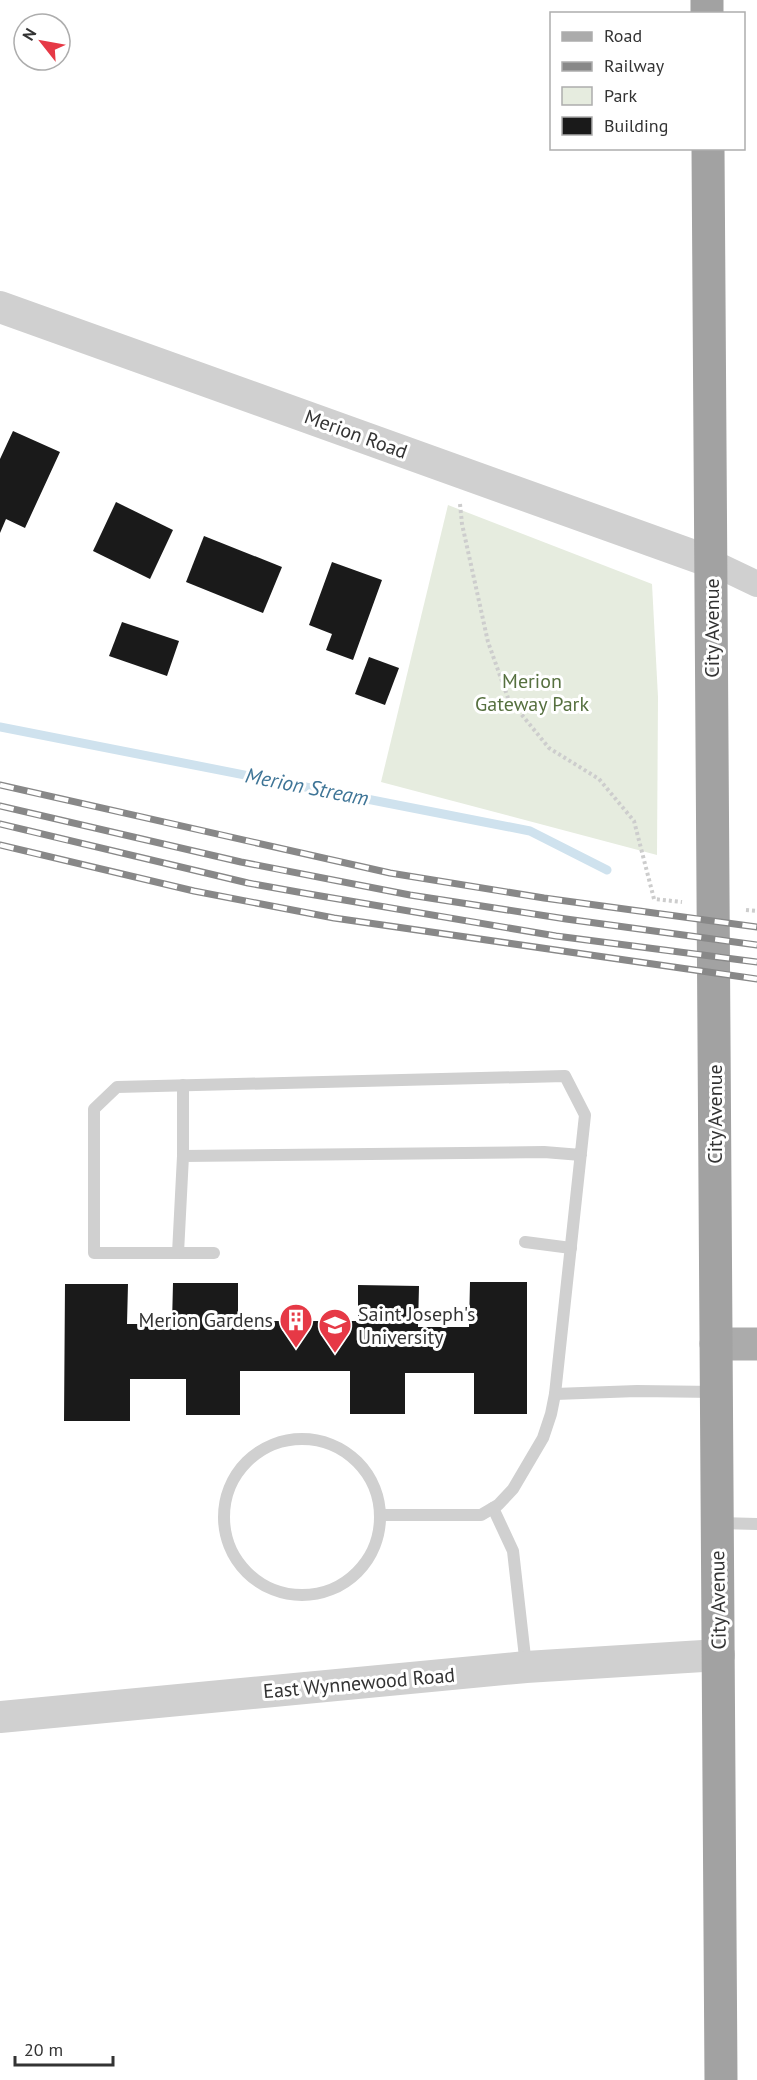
<svg xmlns="http://www.w3.org/2000/svg" width="757" height="2080" font-family="'PT Sans',sans-serif">
  <rect width="100%" height="100%" fill="#fff"/>
  <path fill="#e6ecdf" d="M 448,505 L 652,584 L 658,697 L 657,855 L 381,782 Z"/>
  <g fill="none" stroke-linecap="round" stroke-linejoin="round">
    <path stroke="#cfe2ee" stroke-width="9" d="M 0,727 L 530,831 L 607,870"/>
  </g>
  <g fill="#1a1a1a">
    <path d="M 13,431 L 60,452 L 25,528 L 6,519 L 0,533 L 0,459 Z"/>
    <path d="M 116,502 L 173,530 L 150,579 L 93,551 Z"/>
    <path d="M 204,536 L 282,567 L 263,613 L 186,582 Z"/>
    <path d="M 332,562 L 382,580 L 353,660 L 326,650 L 332,634 L 309,625 Z"/>
    <path d="M 122,622 L 179,641 L 167,676 L 109,656 Z"/>
    <path d="M 369,657 L 399,668 L 385,705 L 355,694 Z"/>
    <path d="M 470,1282 L 527,1282 L 527,1414 L 474,1414 L 474,1373 L 405,1373 L 405,1414 L 350,1414 L 350,1371 L 240,1371 L 240,1415 L 186,1415 L 186,1379 L 130,1379 L 130,1421 L 64,1421 L 65,1284 L 128,1284 L 127,1324 L 172,1324 L 173,1283 L 238,1283 L 238,1321 L 358,1321 L 358,1285 L 419,1286 L 418,1327 L 469,1327 Z"/>
  </g>
  <g fill="none" stroke-linecap="round" stroke-linejoin="round">
    <g stroke="#cdcdcd" stroke-width="4" stroke-dasharray="3 3" stroke-linecap="butt">
      <path d="M 460,504 L 462,524 L 488,642 L 508,698 L 549,748 L 599,779 L 634,821 L 654,899 L 682,902"/>
      <path d="M 746,910 L 757,911"/>
    </g>
    <g stroke="#d0d0d0" stroke-width="12">
      <path d="M 183,1156 L 183,1085"/>
      <path d="M 525,1242 L 571,1248"/>
      <path d="M 178,1253 L 214,1253"/>
      <path d="M 555,1394 L 637,1391 L 716,1392"/>
      <circle cx="302" cy="1517" r="78"/>
      <path d="M 493,1508 L 513,1551 L 526,1666"/>
      <path d="M 380,1515 L 481,1515 L 498,1505 L 513,1489 L 543,1438 L 551,1414 L 555,1394 L 585,1115 L 565,1076 L 117,1087 L 94,1109 L 94,1253 L 178,1253 L 183,1156 L 544,1152 L 581,1155"/>
      <path d="M 719,1523 L 757,1524"/>
    </g>
    <path stroke="#d0d0d0" stroke-width="26" d="M 711,562 L 757,584"/>
    <g stroke="#d0d0d0" stroke-width="32">
      <path d="M 0,307 L 711,562"/>
      <path d="M 0,1717 L 526,1667 L 719,1655"/>
    </g>
    <path stroke="#ababab" stroke-width="33" d="M 716,1344 L 757,1344"/>
    <g stroke="#a2a2a2" stroke-width="33">
      <path d="M 707,0 L 707,14"/>
      <path d="M 708,148 L 721,2080"/>
    </g>
    <g stroke="#888" stroke-width="7">
      <g id="rail">
        <path d="M 0,785 L 390,873 L 544,898 L 757,927"/>
        <path d="M 0,806 L 241,862 L 410,895 L 566,919 L 757,945"/>
        <path d="M 0,824 L 248,883 L 309,894 L 556,936 L 757,962"/>
        <path d="M 0,845 L 194,891 L 334,918 L 757,979"/>
      </g>
    </g>
    <use href="#rail" stroke="#fff" stroke-width="4.5" stroke-dasharray="14" stroke-linecap="butt"/>
  </g>
  <defs>
    <g id="building-pin" transform="scale(1.725)"><path d="M0 17L-7.5 6A9.5 9.5 0 1 1 7.5 6Z" fill="#e63946" stroke="#fff"/><path d="M-4-6H4V6H1V3H-1V6H-4ZM-2.5-4.3h1.7v1.8h-1.7ZM.8-4.3h1.7v1.8H.8ZM-2.5-1h1.7V.8h-1.7ZM.8-1h1.7V.8H.8Z" fill="#fff"/></g>
    <g id="university-pin" transform="scale(1.725)"><path d="M0 17L-7.5 6A9.5 9.5 0 1 1 7.5 6Z" fill="#e63946" stroke="#fff"/><path d="M0-5L7-2L0 1L-7-2ZM-4 1L0 2.5L4 1V4Q0 6-4 4Z" fill="#fff"/></g>
  </defs>
  <g fill-rule="evenodd">
    <use href="#building-pin" x="296" y="1320"/>
    <use href="#university-pin" x="335" y="1325"/>
  </g>
  <g text-anchor="middle" stroke-width="6" stroke-linejoin="round" paint-order="stroke">
    <g font-size="20" fill="#333" stroke="#fff">
      <text transform="translate(356 434) rotate(20)" y="7">Merion Road</text>
      <text transform="translate(712 628) rotate(-90)" y="7">City Avenue</text>
      <text transform="translate(715 1114) rotate(-90)" y="7">City Avenue</text>
      <text transform="translate(718 1600) rotate(-91)" y="7">City Avenue</text>
      <text transform="translate(359 1683) rotate(-5)" y="7">East Wynnewood Road</text>
    </g>
    <g font-size="20" fill="#56703f" stroke="#fff">
      <text x="532" y="688">Merion<tspan x="532" dy="23">Gateway Park</tspan></text>
    </g>
    <g font-size="20" fill="#333" stroke="#fff" text-anchor="start">
      <text x="358" y="1321">Saint Joseph's<tspan x="358" dy="23">University</tspan></text>
      <text x="273" y="1327" text-anchor="end">Merion Gardens</text>
    </g>
    <g font-size="21" font-style="italic" fill="#3f7597" stroke="#fff">
      <text transform="translate(307 787) rotate(11)" y="7">Merion Stream</text>
    </g>
  </g>
  <rect x="550" y="12" width="195" height="138" fill="#ffffff" stroke="#adadad" stroke-width="1.5"/>
  <rect x="562" y="32" width="30" height="9" fill="#ababab" stroke="#adadad" stroke-width="1.5"/>
  <text x="604" y="42" font-size="18" fill="#333333">Road</text>
  <rect x="562" y="62" width="30" height="9" fill="#888888" stroke="#adadad" stroke-width="1.5"/>
  <text x="604" y="72" font-size="18" fill="#333333">Railway</text>
  <rect x="562" y="87" width="30" height="18" fill="#e6ecdf" stroke="#adadad" stroke-width="1.5"/>
  <text x="604" y="102" font-size="18" fill="#333333">Park</text>
  <rect x="562" y="117" width="30" height="18" fill="#1a1a1a" stroke="#adadad" stroke-width="1.5"/>
  <text x="604" y="132" font-size="18" fill="#333333">Building</text>
  <g transform="translate(42 42) rotate(301)"><circle r="28" fill="#ffffff" stroke="#adadad" stroke-width="1.5"/>
  <path d="M0-4.5L10 22L0 15L-10 22Z" fill="#e63946"/>
  <text y="-9" font-size="16" font-weight="bold" text-anchor="middle" fill="#333333">N</text>
  </g>
  <path d="M15 2056v9h98v-9" fill="none" stroke="#333333" stroke-width="3"/>
  <text x="24" y="2056" font-size="18" fill="#333333" stroke="#ffffff" stroke-width="4.5" paint-order="stroke">20 m</text>
</svg>
